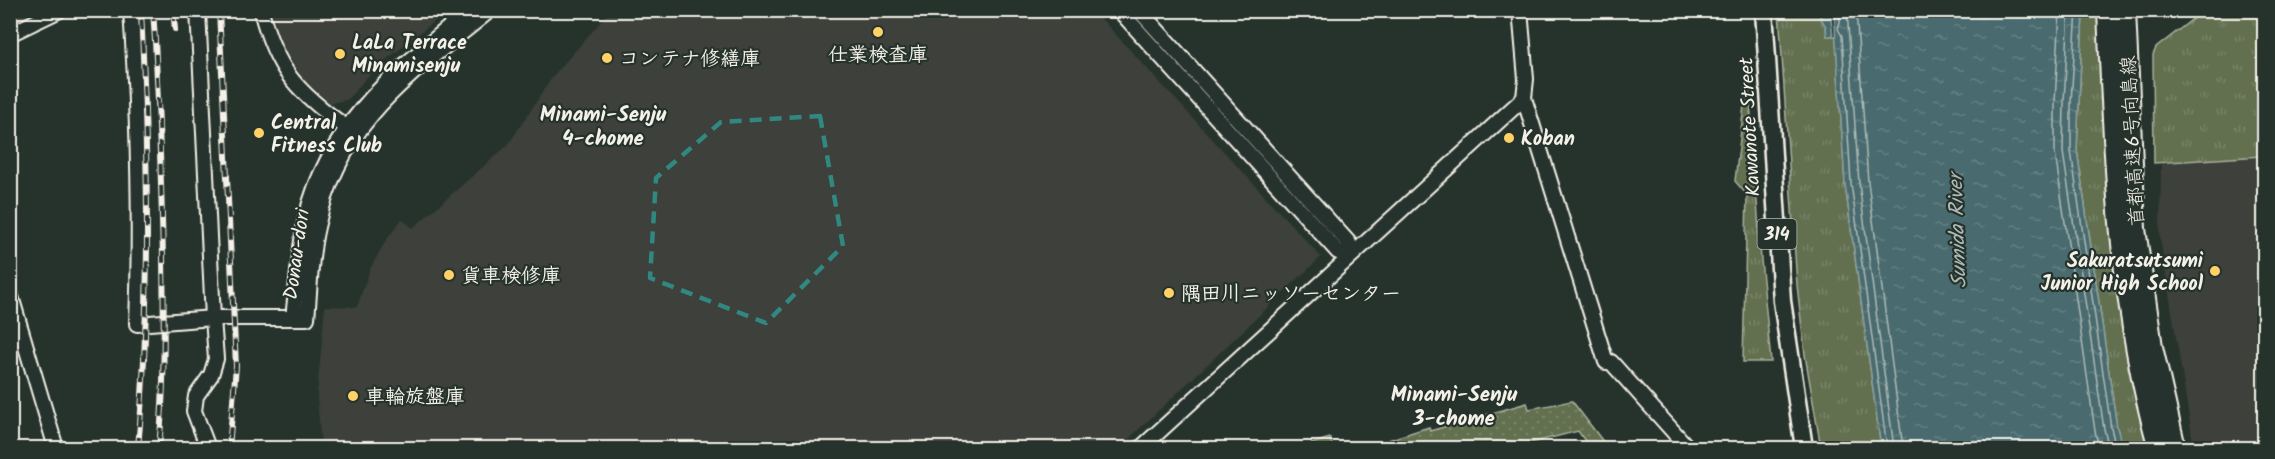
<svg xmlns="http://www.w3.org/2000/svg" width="2275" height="459" font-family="Kalam,'Klee One',sans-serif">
  <defs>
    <pattern id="park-tufts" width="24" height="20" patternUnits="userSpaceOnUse" patternTransform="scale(1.5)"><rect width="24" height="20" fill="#626f50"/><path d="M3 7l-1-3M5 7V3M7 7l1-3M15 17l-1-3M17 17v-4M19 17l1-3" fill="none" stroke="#798469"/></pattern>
    <pattern id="garden-dots" width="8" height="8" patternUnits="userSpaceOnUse" patternTransform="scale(1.5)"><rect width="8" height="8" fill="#626f50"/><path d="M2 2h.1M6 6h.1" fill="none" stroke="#798469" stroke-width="1.8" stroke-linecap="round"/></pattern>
    <pattern id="water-ripples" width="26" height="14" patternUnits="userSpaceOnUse" patternTransform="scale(1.5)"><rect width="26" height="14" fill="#486b6e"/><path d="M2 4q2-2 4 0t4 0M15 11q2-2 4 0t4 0" fill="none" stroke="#638183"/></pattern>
  </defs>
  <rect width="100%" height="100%" fill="#26332d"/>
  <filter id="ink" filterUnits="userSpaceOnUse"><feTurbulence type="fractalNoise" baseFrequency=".0167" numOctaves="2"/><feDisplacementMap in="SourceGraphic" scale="12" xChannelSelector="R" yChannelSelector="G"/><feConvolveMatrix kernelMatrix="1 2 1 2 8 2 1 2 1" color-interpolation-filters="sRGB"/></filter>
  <g filter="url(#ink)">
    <g fill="#3c413b">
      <path d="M 11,11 L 48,11 L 11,28 Z"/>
      <path d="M 271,11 L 271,10 L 447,11 L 386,60 L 366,78 L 347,100 L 330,103 L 303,79 L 292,62 L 283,48 Z"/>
      <path d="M 610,11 L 1094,11 L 1321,257 L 1119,448 L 321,448 L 317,395 L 325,306 L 357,307 L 370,269 L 385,242 L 402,219 L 413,228 L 508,145 L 553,76 Z"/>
      <path d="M 2262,156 L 2264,171 L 2264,448 L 2194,448 L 2160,238 L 2161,163 Z"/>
    </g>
    <g fill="url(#park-tufts)" stroke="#abb09c" stroke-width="1.5">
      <path d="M 2204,10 L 2264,11 L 2264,171 L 2262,156 L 2154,163 L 2153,55 L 2156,48 Z"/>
      <path d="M 1779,11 L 1817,11 L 1826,27 L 1827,36 L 1836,36 L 1845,184 L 1881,448 L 1821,448 L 1805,355 L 1797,285 Z"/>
      <path d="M 2083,11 L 2113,11 L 2166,448 L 2123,448 L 2117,428 L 2077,150 Z"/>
      <path d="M 1748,72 L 1761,260 L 1771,362 L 1743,362 L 1747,195 L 1735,181 Z"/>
    </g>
    <g fill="url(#garden-dots)" stroke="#abb09c" stroke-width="1.5">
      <path d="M 1572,401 L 1608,448 L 1590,448 L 1578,431 L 1511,448 L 1363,448 L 1429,427 L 1430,431 L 1527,403 L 1529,409 Z"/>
      <path d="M 1330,438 L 1333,448 L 1298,448 Z"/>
    </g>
    <g fill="url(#water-ripples)" stroke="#8da19f" stroke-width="1.5">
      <path d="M 1817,11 L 1830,11 L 1833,36 L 1827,36 L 1826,27 Z"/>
      <path d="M 1834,11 L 2083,11 L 2077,150 L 2117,428 L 2123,448 L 1881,448 L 1845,184 Z"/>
    </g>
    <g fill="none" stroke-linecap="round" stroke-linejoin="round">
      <g stroke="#afbbb7" stroke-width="1.5">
        <path d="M 1840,10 L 1840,22 L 1838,29 L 1842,36 L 1851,183 L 1887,448"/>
        <path d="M 1847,10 L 1859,183 L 1894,448"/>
        <path d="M 1856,10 L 1868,182 L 1903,448"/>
        <path d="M 2060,10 L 2055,102 L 2055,153 L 2095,431 L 2099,448"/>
        <path d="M 2069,10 L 2064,102 L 2063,152 L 2104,429 L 2109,448"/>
        <path d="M 2077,10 L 2071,102 L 2071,151 L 2111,428 L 2116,448"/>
      </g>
      <g stroke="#f4f1e8" stroke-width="18">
        <g id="minor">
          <path d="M 131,10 C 138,115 141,219 137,324 L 213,318 L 307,318 C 310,288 310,256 317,227 C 340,119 410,76 490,10"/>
          <path d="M 198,10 L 213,318 L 216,359 L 211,375 L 196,396 L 194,411 L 208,448"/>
          <path d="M 261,10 C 276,70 297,92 346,127"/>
          <path d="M 1119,10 L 1338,252 L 1351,255 L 1349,243 L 1139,10"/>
          <path d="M 10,34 L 60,10"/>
          <path d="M 1524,98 L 1606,362"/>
          <path d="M 10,293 L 56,448"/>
          <path d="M 293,318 C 297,285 299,250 306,218 C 329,121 398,70 470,10"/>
          <path d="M 1611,362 L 1688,448"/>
          <path d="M 1141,448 L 1524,98 L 1526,79 L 1520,10"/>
        </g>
      </g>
      <g stroke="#f4f1e8" stroke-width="21">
        <path id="major" d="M 1764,10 L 1782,301 L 1804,448"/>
      </g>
      <g stroke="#f4f1e8" stroke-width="24">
        <g id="highway">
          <path d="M 2108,10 C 2114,157 2119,306 2159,448"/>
          <path d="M 2125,10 L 2135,229 L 2152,347 L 2175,448"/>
        </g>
      </g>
      <use href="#minor" stroke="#26332d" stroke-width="14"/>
      <use href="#major" stroke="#26332d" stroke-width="16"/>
      <use href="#highway" stroke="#26332d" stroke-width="20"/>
      <g stroke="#f4f1e8" stroke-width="6">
        <g id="rail">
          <path d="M 153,10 C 159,93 161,175 163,257 C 164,321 165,385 159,448"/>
          <path d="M 173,10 L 175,29"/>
          <path d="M 219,10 L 236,366 L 229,448"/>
          <path d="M 138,448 C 151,303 148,156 141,10"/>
        </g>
      </g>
      <use href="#rail" stroke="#26332d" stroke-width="4" stroke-dasharray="11" stroke-linecap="butt"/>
    </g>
  </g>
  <path fill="none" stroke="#318880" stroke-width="4.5" stroke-dasharray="12 8" stroke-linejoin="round" d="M 820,116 L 843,246 L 766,323 L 650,278 L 656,178 L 721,122 Z"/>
  <g fill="#ffd166" stroke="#26332d" stroke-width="2">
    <circle cx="878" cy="32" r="6"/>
    <circle cx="340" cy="54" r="6"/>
    <circle cx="607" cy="58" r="6"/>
    <circle cx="259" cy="133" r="6"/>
    <circle cx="1509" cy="138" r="6"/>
    <circle cx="2215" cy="271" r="6"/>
    <circle cx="449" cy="275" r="6"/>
    <circle cx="1169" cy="293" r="6"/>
    <circle cx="353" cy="396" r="6"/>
  </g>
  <g text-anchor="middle" stroke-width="4.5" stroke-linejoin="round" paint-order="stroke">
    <rect fill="#26332d" stroke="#b6b8b0" stroke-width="1.5" x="1757.5" y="219" width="39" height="30" rx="4.5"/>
    <g font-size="18" font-weight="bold" fill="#f4f1e8">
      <text x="1777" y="240">314</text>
    </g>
    <g font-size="20" font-weight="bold" fill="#f4f1e8" stroke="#26332d" text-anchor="start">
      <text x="352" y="49">LaLa Terrace<tspan x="352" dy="23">Minamisenju</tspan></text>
      <text x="878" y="61" text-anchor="middle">仕業検査庫</text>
      <text x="619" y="65">コンテナ修繕庫</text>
      <text x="271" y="129">Central<tspan x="271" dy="23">Fitness Club</tspan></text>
      <text x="1521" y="145">Koban</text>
      <text x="2203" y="267" text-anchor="end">Sakuratsutsumi<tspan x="2203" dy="23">Junior High School</tspan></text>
      <text x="461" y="282">貨車検修庫</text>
      <text x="1181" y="300">隅田川ニッソーセンター</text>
      <text x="365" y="403">車輪旋盤庫</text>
    </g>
    <g font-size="20" fill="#f4f1e8" stroke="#26332d">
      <text transform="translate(1749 127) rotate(-93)" y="7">Kawanote Street</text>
      <text transform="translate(2132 141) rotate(-93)" y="7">首都高速6号向島線</text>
      <text transform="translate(296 254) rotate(-82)" y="7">Donau-dori</text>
    </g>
    <g font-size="21" font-weight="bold" fill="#f4f1e8" stroke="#26332d">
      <text x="603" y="121">Minami-Senju<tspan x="603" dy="24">4-chome</tspan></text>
      <text x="1454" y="401">Minami-Senju<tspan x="1454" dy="24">3-chome</tspan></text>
    </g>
    <g font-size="21" font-style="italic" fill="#afbbb7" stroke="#26332d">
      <text transform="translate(1957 231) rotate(-92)" y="7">Sumida River</text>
    </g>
  </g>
  <rect width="2275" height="459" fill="none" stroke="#26332d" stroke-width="36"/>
  <rect x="18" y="18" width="2239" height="423" fill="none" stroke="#f4f1e8" stroke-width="2" filter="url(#ink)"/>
</svg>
